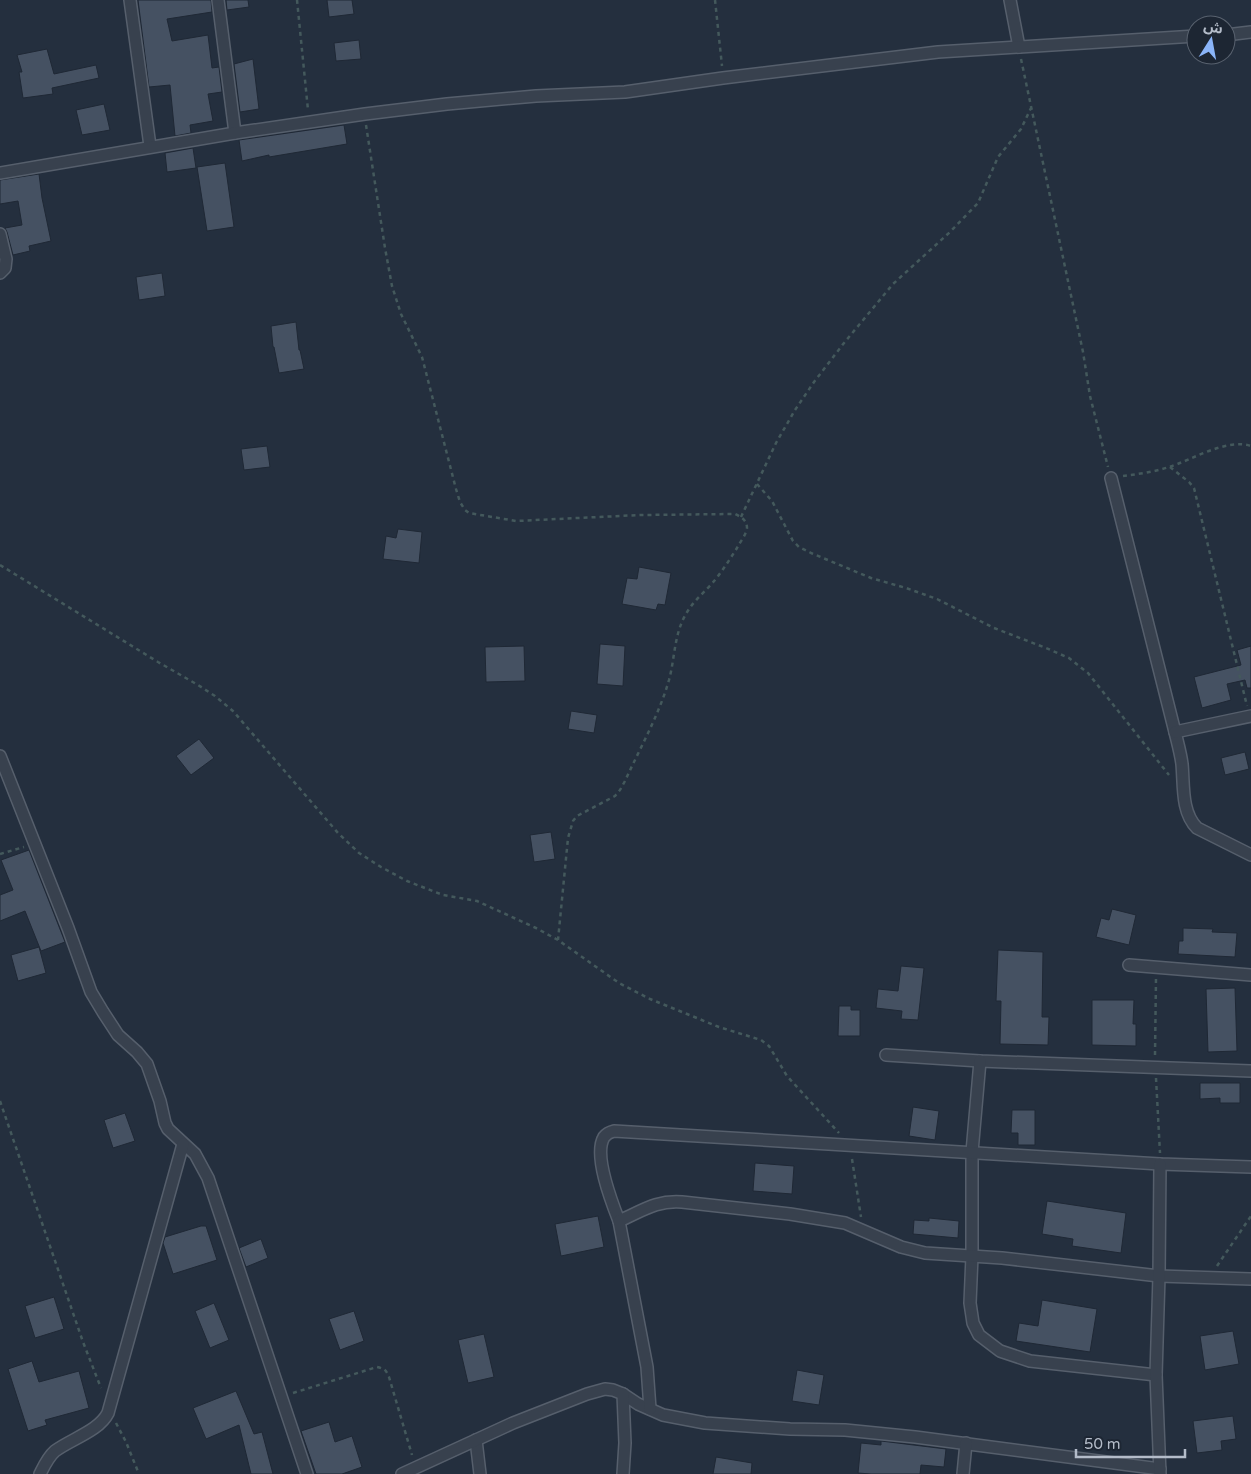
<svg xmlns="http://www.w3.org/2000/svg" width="1251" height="1474" font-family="'Varela Round','Noto Sans Arabic',sans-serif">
  <rect width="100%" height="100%" fill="#242f3e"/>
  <g fill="#455162" stroke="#1f2835">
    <path d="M 138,0 L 211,0 L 212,12 L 167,19 L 172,41 L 208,35 L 212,68 L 219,67 L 222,92 L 208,94 L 213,121 L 190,125 L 191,133 L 175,136 L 170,85 L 149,87 Z"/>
    <path d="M 226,0 L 248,0 L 249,7 L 227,10 Z"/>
    <path d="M 327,0 L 352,0 L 354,14 L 329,17 Z"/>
    <path d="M 359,40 L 361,59 L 336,61 L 334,43 Z"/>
    <path d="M 47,49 L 54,74 L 96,65 L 99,78 L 52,88 L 53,94 L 23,98 L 19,72 L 22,72 L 17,55 Z"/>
    <path d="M 253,59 L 259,109 L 240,112 L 234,64 Z"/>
    <path d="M 104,104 L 110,130 L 82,135 L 76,110 Z"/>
    <path d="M 344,125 L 347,144 L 269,157 L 269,155 L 242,161 L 239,140 Z"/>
    <path d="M 193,148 L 196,168 L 167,172 L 165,153 Z"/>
    <path d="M 225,163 L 234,227 L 207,231 L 197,167 Z"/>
    <path d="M 39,174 L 42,198 L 51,241 L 29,246 L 30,251 L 13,255 L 7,232 L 5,228 L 22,225 L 18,201 L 0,204 L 0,180 Z"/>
    <path d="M 162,273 L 165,296 L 139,300 L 136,277 Z"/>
    <path d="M 296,322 L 299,350 L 300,350 L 304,369 L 279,373 L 274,347 L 273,347 L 271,326 Z"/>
    <path d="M 267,446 L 270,467 L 244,470 L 241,449 Z"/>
    <path d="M 398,529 L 422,532 L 419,563 L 383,559 L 386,536 L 396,538 Z"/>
    <path d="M 639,567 L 671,573 L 665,605 L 658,604 L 656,610 L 622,604 L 627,578 L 637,579 Z"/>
    <path d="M 600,644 L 625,646 L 623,686 L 597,684 Z"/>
    <path d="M 524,646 L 525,681 L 486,682 L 485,647 Z"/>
    <path d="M 1251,646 L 1251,688 L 1247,688 L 1245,680 L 1227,684 L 1231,700 L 1202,708 L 1194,677 L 1241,665 L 1237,650 Z"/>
    <path d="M 571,711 L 597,715 L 594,733 L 568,729 Z"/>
    <path d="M 199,739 L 214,758 L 191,775 L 176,756 Z"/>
    <path d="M 1245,752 L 1249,769 L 1225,775 L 1221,758 Z"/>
    <path d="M 551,832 L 555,859 L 534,862 L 530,835 Z"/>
    <path d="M 29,850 L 65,942 L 41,951 L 25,911 L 0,921 L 0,895 L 13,890 L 1,860 Z"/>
    <path d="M 1112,909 L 1136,915 L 1129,945 L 1096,937 L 1101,918 L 1109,920 Z"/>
    <path d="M 1183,928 L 1213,929 L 1212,932 L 1237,933 L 1235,957 L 1178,954 L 1179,941 L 1183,941 Z"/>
    <path d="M 39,947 L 46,973 L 18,981 L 11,955 Z"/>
    <path d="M 998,950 L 1043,952 L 1042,1017 L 1049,1017 L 1048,1045 L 1000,1044 L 1001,1001 L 996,1001 Z"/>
    <path d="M 901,966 L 924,968 L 918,1020 L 901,1019 L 902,1011 L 876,1008 L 878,989 L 898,991 Z"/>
    <path d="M 1235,988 L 1237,1051 L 1208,1052 L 1206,989 Z"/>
    <path d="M 1092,1000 L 1134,1000 L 1133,1024 L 1136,1024 L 1136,1046 L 1092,1045 Z"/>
    <path d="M 839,1006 L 851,1006 L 851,1010 L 860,1010 L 860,1036 L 838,1036 Z"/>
    <path d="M 1200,1083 L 1240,1083 L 1240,1103 L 1220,1103 L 1220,1098 L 1200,1099 Z"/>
    <path d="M 913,1107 L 939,1111 L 935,1140 L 909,1136 Z"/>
    <path d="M 1012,1110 L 1035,1110 L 1035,1145 L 1018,1145 L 1018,1133 L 1011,1133 Z"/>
    <path d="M 125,1113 L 135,1141 L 113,1148 L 104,1120 Z"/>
    <path d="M 755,1163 L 794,1166 L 792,1194 L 753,1191 Z"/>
    <path d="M 1047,1201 L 1126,1213 L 1121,1253 L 1072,1246 L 1073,1239 L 1042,1234 Z"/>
    <path d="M 598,1216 L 604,1247 L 561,1256 L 555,1224 Z"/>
    <path d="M 929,1218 L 959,1221 L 958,1238 L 913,1234 L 914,1220 L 929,1221 Z"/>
    <path d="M 201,1226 L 206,1226 L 217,1260 L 173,1274 L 163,1243 L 165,1237 Z"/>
    <path d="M 261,1239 L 268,1258 L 246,1267 L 239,1248 Z"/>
    <path d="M 54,1297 L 64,1329 L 35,1338 L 25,1306 Z"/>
    <path d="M 1042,1300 L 1097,1309 L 1090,1352 L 1016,1341 L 1019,1323 L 1038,1326 Z"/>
    <path d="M 214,1303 L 229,1340 L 210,1348 L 195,1311 Z"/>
    <path d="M 354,1311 L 364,1341 L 340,1350 L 329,1319 Z"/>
    <path d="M 1233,1331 L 1239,1364 L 1205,1370 L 1200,1336 Z"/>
    <path d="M 484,1334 L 494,1377 L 468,1383 L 458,1340 Z"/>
    <path d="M 32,1361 L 39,1382 L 79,1371 L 89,1408 L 45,1420 L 47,1425 L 28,1431 L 8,1369 Z"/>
    <path d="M 797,1370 L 824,1375 L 819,1405 L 792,1401 Z"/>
    <path d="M 236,1391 L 254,1434 L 262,1432 L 273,1474 L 251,1474 L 239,1425 L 206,1439 L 193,1408 Z"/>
    <path d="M 1233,1416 L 1236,1439 L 1221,1441 L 1222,1450 L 1197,1453 L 1193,1421 Z"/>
    <path d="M 329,1422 L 335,1442 L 352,1436 L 362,1467 L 342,1474 L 316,1474 L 301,1431 Z"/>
    <path d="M 881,1441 L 946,1449 L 944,1467 L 921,1465 L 920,1474 L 871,1474 L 858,1473 L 861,1443 L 881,1445 Z"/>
    <path d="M 716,1457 L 752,1463 L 751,1474 L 713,1474 Z"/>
  </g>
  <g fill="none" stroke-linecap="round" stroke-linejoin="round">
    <g stroke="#565f6c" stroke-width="14">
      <g id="minor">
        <path d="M 130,0 L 150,146"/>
        <path d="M 218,0 L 235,133"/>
        <path d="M 1010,0 L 1019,47"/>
        <path d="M 1226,35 L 1251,32"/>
        <path d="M 0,173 L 235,133 L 365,114 L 447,104 L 536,96 L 625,92 L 723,78 L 938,52 L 1196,36"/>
        <path d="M 0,234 L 6,259 L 5,268 L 0,273"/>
        <path d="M 1111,478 L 1177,740 C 1179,748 1181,756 1182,764 C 1184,785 1181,812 1197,828 L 1251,855"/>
        <path d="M 1175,732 L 1251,716"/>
        <path d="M 0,756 L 68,928 L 91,992 L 103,1012 L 118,1035 L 137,1052 L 147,1064 L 160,1101 L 165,1123 L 168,1129 L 195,1154 L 208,1178 L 307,1474"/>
        <path d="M 1129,965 L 1251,975"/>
        <path d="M 886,1055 L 980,1061 L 1251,1071"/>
        <path d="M 980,1061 L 972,1152 L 972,1256 L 970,1303 L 973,1323 L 979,1335 L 1000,1351 L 1030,1361 L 1156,1375"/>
        <path d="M 619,1221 C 612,1203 593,1155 604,1137 C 607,1133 610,1132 614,1131 L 1160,1164 L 1251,1167"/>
        <path d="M 623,1394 L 638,1404 L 663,1415 L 705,1423 L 790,1429 L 845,1430 L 915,1437 L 1160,1469"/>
        <path d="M 650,1409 L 647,1367 L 619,1221 C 642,1211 656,1200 682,1202 L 790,1214 L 845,1223 L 901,1247 L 925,1253 L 1002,1258 L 1159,1276 L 1251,1279"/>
        <path d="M 476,1440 L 480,1474"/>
        <path d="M 40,1474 C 44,1466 48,1457 55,1451 C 71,1439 99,1431 108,1413 L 183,1144"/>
        <path d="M 402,1474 L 513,1423 L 587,1394 L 605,1389 L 613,1390 L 623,1394 L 625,1443 L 623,1474"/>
        <path d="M 963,1474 L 966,1443"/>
        <path d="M 1160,1474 L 1156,1375 L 1159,1276 L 1160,1164"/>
      </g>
    </g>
    <g stroke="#44595c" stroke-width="2.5" stroke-dasharray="4 4" stroke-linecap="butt">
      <path d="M 297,0 L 308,110"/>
      <path d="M 715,0 L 722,66"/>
      <path d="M 1021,59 L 1083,352 L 1090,396 L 1108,467"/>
      <path d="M 366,125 L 385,248 L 392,286 L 401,314 L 422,357 L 456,489 L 460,502 L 465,510 L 469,513 L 516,521 L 640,515 L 735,514 C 741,517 747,520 747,528 C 746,535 740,542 737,548 C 730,559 723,570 715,580 C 706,591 693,601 686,614 C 674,634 675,658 669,680 C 659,715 640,748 625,781 L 620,790 L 615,796 L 577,816 L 573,821 L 568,838 L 558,940"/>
      <path d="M 1170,467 L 1189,482 L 1194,488 L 1247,706"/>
      <path d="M 1123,476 C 1138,474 1154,472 1169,467 C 1192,460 1226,438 1251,446"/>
      <path d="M 757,484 L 772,501 L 793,541 L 799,547 L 811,553 L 871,578 L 906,588 L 937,599 L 994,628 L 1046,648 L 1069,658 L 1088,673 L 1169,775"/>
      <path d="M 741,517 L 776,443 L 795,410 L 814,382 L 844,343 L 893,284 L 950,232 L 978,203 L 998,157 L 1021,129 L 1031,108"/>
      <path d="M 0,565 L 158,662 L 198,685 L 215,696 L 233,711 L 338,833 L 359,853 L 381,867 L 407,881 L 443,895 L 477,901 L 536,928 L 558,940 L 619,983 L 650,999 L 719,1027 L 761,1040 L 769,1046 L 787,1076 L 839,1133"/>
      <path d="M 0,854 L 24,847"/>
      <path d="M 1155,1055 L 1156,978"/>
      <path d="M 1156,1078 L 1160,1153"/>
      <path d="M 0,1101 L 83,1342 L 101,1388"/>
      <path d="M 852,1159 L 861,1217"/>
      <path d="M 1217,1266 L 1251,1216"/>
      <path d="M 293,1393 L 377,1367 C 385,1369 386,1370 389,1377 L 412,1455"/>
      <path d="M 116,1423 L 126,1442 L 139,1474"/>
    </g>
    <use href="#minor" stroke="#38414e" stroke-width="11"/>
  </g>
  <g transform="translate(1211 40) rotate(11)"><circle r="24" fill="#1d2633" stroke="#59626f"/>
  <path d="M0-4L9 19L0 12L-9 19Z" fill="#8ab4f8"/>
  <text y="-8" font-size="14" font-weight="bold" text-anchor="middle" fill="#b4bcc9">ش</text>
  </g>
  <path d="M1076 1449v8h109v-8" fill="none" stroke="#b4bcc9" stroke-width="2.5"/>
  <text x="1084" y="1449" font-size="15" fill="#b4bcc9" stroke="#1d2633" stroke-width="4" paint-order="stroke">50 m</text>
</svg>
